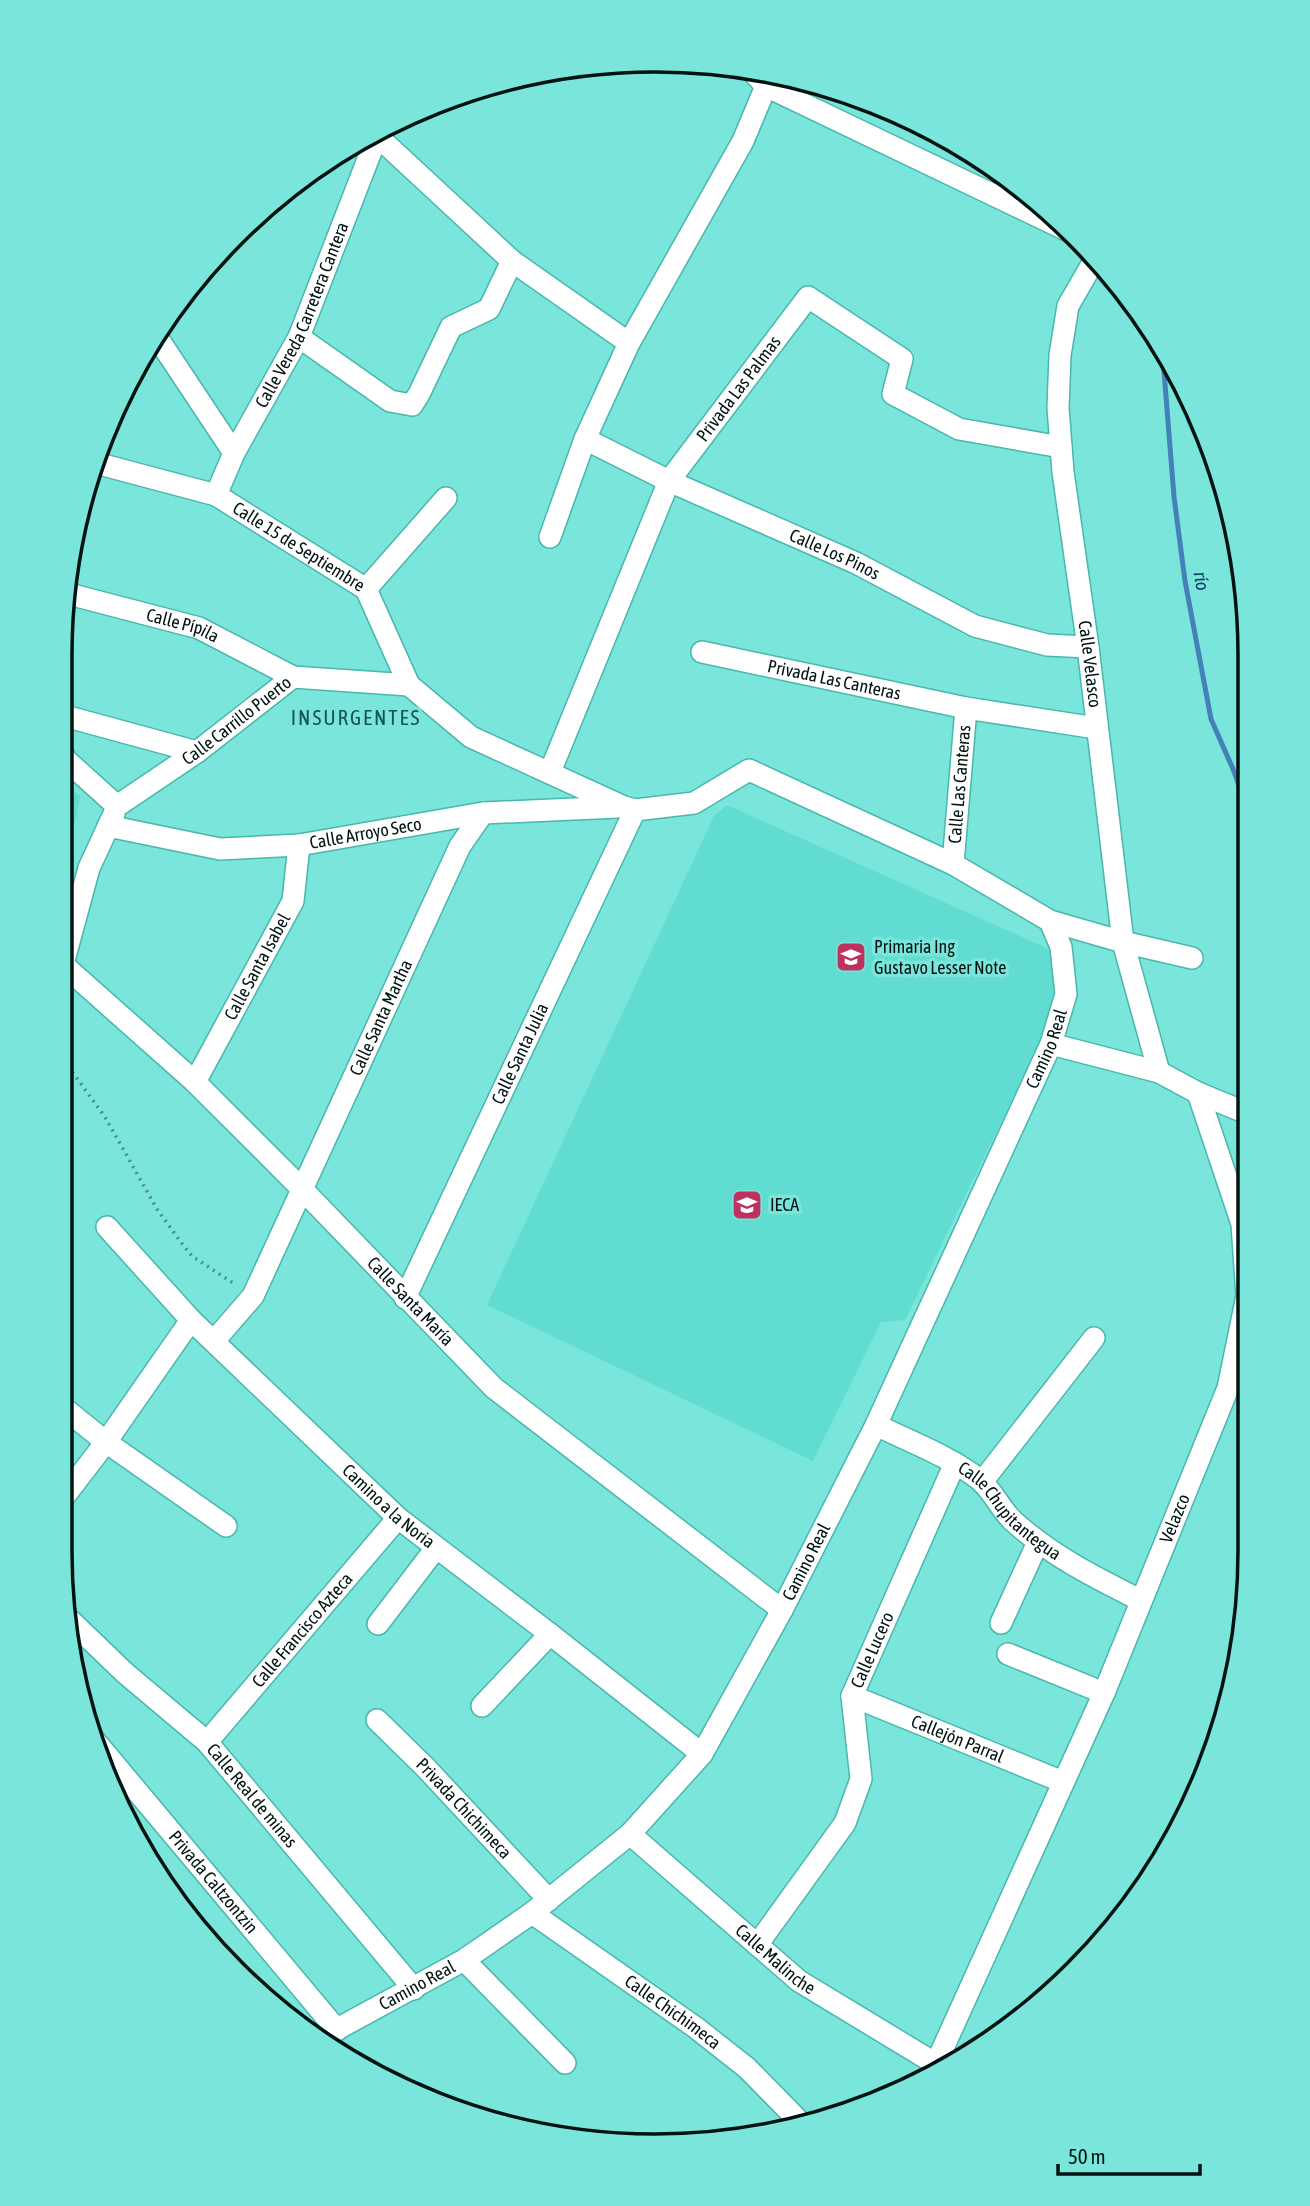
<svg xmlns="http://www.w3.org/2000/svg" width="1310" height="2206" font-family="'Asap Condensed',sans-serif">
  <rect width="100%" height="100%" fill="#7ae5db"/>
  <g fill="#61dcd0">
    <path d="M 61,784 L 80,796 L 60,901 Z"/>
    <path d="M 727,805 L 1051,950 L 1058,986 L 1054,1013 L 905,1320 L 881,1322 L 813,1461 L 487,1305 L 714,816 Z"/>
  </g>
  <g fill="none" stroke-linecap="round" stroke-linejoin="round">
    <path stroke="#4481b6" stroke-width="5" d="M 1162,346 L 1174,497 L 1185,581 L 1211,719 L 1233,769 L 1249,813"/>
    <g stroke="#48b7ad" stroke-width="24">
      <g id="minor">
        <path d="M 750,69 L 766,86 L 1077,235"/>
        <path d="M 374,133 L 512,261 L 629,343"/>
        <path id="s1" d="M 1095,259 L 1068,306 L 1060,355 L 1058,408 L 1063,472 L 1088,647 L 1123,942 L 1159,1072"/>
        <path d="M 155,334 L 234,453"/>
        <path d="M 299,337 L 390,401 L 412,405 L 419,394 L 451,327 L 489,309 L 512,261"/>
        <path id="s2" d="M 585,439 L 669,481 L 856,563 L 975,626 L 1047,645 L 1088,647"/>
        <path id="s3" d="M 92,462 L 216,495 L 366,589 L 409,685 L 471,737 L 624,807 L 635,810 L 694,803 L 749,770 L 953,864 L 1050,921 L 1123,942 L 1192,958"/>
        <path id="s4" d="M 216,495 L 234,453 L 299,337 L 377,136 L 376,132"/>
        <path d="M 550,537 L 585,439 L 629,343 L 743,141 L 766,86"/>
        <path d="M 366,589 L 446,498"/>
        <path id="s5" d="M 65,593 L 199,628 L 293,677"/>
        <path id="s6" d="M 702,652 L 966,708 L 1096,728"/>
        <path d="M 61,715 L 197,752"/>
        <path d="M 61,749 L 66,760 L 117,806"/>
        <path id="s7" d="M 550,772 L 669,481 L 808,297 L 902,359 L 893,394 L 959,429 L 1061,447"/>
        <path id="s8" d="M 117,806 L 197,752 L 293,677 L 409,685"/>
        <path id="s9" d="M 108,826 L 220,849 L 299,845 L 483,813 L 618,807"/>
        <path id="s10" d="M 953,864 L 966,708"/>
        <path id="s11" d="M 60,962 L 195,1082 L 302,1189 L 494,1388 L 782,1610"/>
        <path d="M 63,964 L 89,868 L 114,814"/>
        <path d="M 1051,1044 L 1159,1072 L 1198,1093 L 1249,1114"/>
        <path id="s12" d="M 195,1082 L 293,901 L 299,845"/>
        <path id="s13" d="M 107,1227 L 191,1320 L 398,1518 L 550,1634 L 702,1754"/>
        <path id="s14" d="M 405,1298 L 635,810"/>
        <path id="s15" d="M 214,1341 L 253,1296 L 460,846 L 483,813"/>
        <path d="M 60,1405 L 106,1442 L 226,1526"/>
        <path id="s16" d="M 876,1425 C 911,1442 949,1456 980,1480 C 993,1491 1001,1510 1013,1521 C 1052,1556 1094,1577 1140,1600"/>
        <path d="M 982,1482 L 1094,1338"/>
        <path d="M 60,1502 L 106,1442 L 191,1320"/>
        <path id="s17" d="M 71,1621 L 125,1673 L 207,1742 L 414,1989"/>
        <path d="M 1001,1623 L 1038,1542"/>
        <path d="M 378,1624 L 436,1548"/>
        <path d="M 1008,1654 L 1104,1693"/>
        <path id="s18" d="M 852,1696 L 1063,1782"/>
        <path d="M 482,1706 L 550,1634"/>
        <path id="s19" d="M 377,1720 L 425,1767 L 549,1900"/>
        <path id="s20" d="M 90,1735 L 337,2030"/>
        <path id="s21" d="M 207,1742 L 398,1518"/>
        <path id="s22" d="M 630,1834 L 799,1981 L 936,2064"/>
        <path id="s23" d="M 532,1913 L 695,2027 L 747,2068 L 802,2124"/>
        <path id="s24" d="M 757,1945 L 845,1823 L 861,1779 L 852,1696 L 955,1463"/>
        <path d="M 464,1960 L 565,2063"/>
        <path id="s25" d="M 317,2040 L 464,1960 L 532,1913 L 630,1834 L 702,1754 L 782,1610 L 876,1425 L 1051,1044 L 1066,994 L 1061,947 L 1050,921"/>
        <path id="s26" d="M 934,2068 L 1104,1693 L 1228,1388 L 1247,1296 L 1242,1224 L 1198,1093"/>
      </g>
    </g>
    <path stroke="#488e87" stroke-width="3.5" stroke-dasharray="2 5" stroke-linecap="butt" d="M 60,1055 L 105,1117 L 157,1209 L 180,1241 L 192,1256 L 236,1285"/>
    <use href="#minor" stroke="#fff" stroke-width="21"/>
  </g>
  <defs>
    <g id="school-square" transform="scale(1.575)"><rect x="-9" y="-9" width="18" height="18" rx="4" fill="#bf315e" stroke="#7ae5db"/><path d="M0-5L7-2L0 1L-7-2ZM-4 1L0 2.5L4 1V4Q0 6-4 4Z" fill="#fff"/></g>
    <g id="university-square" transform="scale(1.575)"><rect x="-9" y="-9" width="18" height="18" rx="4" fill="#bf315e" stroke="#7ae5db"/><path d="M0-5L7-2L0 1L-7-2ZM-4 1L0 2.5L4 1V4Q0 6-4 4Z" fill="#fff"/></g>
  </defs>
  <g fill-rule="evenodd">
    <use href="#school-square" x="851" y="957"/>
    <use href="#university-square" x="747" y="1205"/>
  </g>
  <g text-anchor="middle" stroke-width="7" stroke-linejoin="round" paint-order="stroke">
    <g font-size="18" fill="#001311" stroke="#7ae5db">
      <text dy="6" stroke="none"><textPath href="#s4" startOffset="200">Calle Vereda Carretera Cantera</textPath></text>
      <text dy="6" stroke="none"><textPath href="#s7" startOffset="430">Privada Las Palmas</textPath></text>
      <text dy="6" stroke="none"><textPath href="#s3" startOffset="226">Calle 15 de Septiembre</textPath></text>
      <text dy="6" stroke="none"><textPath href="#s2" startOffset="275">Calle Los Pinos</textPath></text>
      <text dy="6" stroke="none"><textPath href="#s5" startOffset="122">Calle Pípila</textPath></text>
      <text dy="6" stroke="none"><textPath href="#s1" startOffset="415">Calle Velasco</textPath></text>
      <text dy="6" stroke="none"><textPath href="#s6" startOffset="135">Privada Las Canteras</textPath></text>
      <text dy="6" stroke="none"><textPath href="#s8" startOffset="147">Calle Carrillo Puerto</textPath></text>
      <text dy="6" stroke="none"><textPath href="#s10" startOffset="80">Calle Las Canteras</textPath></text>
      <text dy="6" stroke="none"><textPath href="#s9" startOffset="261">Calle Arroyo Seco</textPath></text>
      <text dy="6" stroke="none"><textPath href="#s12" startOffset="131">Calle Santa Isabel</textPath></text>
      <text dy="6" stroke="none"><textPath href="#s15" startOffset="366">Calle Santa Martha</textPath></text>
      <text dy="6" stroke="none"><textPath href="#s25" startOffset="1269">Camino Real</textPath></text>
      <text dy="6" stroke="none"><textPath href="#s14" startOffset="270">Calle Santa Julia</textPath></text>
      <text dy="6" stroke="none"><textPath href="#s11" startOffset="488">Calle Santa María</textPath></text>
      <text dy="6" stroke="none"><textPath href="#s13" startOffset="397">Camino a la Noria</textPath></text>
      <text dy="6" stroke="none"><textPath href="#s16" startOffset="161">Calle Chupitantegua</textPath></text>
      <text dy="6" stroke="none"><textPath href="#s26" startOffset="600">Velazco</textPath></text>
      <text dy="6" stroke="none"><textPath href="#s25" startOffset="702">Camino Real</textPath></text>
      <text dy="6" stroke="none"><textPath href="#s21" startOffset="147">Calle Francisco Azteca</textPath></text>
      <text dy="6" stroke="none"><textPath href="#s24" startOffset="331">Calle Lucero</textPath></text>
      <text dy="6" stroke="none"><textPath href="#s18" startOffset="114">Callejón Parral</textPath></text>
      <text dy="6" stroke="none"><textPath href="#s17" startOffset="252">Calle Real de minas</textPath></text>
      <text dy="6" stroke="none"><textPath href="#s19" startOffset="124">Privada Chichimeca</textPath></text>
      <text dy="6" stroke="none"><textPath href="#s20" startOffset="192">Privada Caltzontzin</textPath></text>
      <text dy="6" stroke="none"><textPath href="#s22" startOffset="192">Calle Malinche</textPath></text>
      <text dy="6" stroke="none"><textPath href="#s25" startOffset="114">Camino Real</textPath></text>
      <text dy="6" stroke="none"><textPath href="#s23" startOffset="172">Calle Chichimeca</textPath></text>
    </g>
    <g font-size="18" fill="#001311" stroke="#7ae5db" text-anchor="start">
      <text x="874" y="953">Primaria Ing<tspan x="874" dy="21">Gustavo Lesser Note</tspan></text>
      <text x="770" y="1211">IECA</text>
    </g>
    <g font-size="19" font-style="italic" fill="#0d3c60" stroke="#7ae5db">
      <text transform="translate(1202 581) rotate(81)" y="7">río</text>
    </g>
    <g font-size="21" letter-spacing="2" fill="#17534e" stroke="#7ae5db">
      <text x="356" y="725">INSURGENTES</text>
    </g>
  </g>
  <path d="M0 0H1310V2206H0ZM655 72H655A583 583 0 0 1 1238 655V1551A583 583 0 0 1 655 2134H655A583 583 0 0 1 72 1551V655A583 583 0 0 1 655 72Z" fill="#7ae5db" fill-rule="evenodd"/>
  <path fill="none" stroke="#001311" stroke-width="3.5" d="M655 72H655A583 583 0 0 1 1238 655V1551A583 583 0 0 1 655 2134H655A583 583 0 0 1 72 1551V655A583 583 0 0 1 655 72Z"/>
  <path d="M1058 2164v10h142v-10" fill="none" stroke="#001311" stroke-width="3.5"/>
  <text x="1068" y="2164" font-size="21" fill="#001311" stroke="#7ae5db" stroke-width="5" paint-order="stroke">50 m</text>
</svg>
